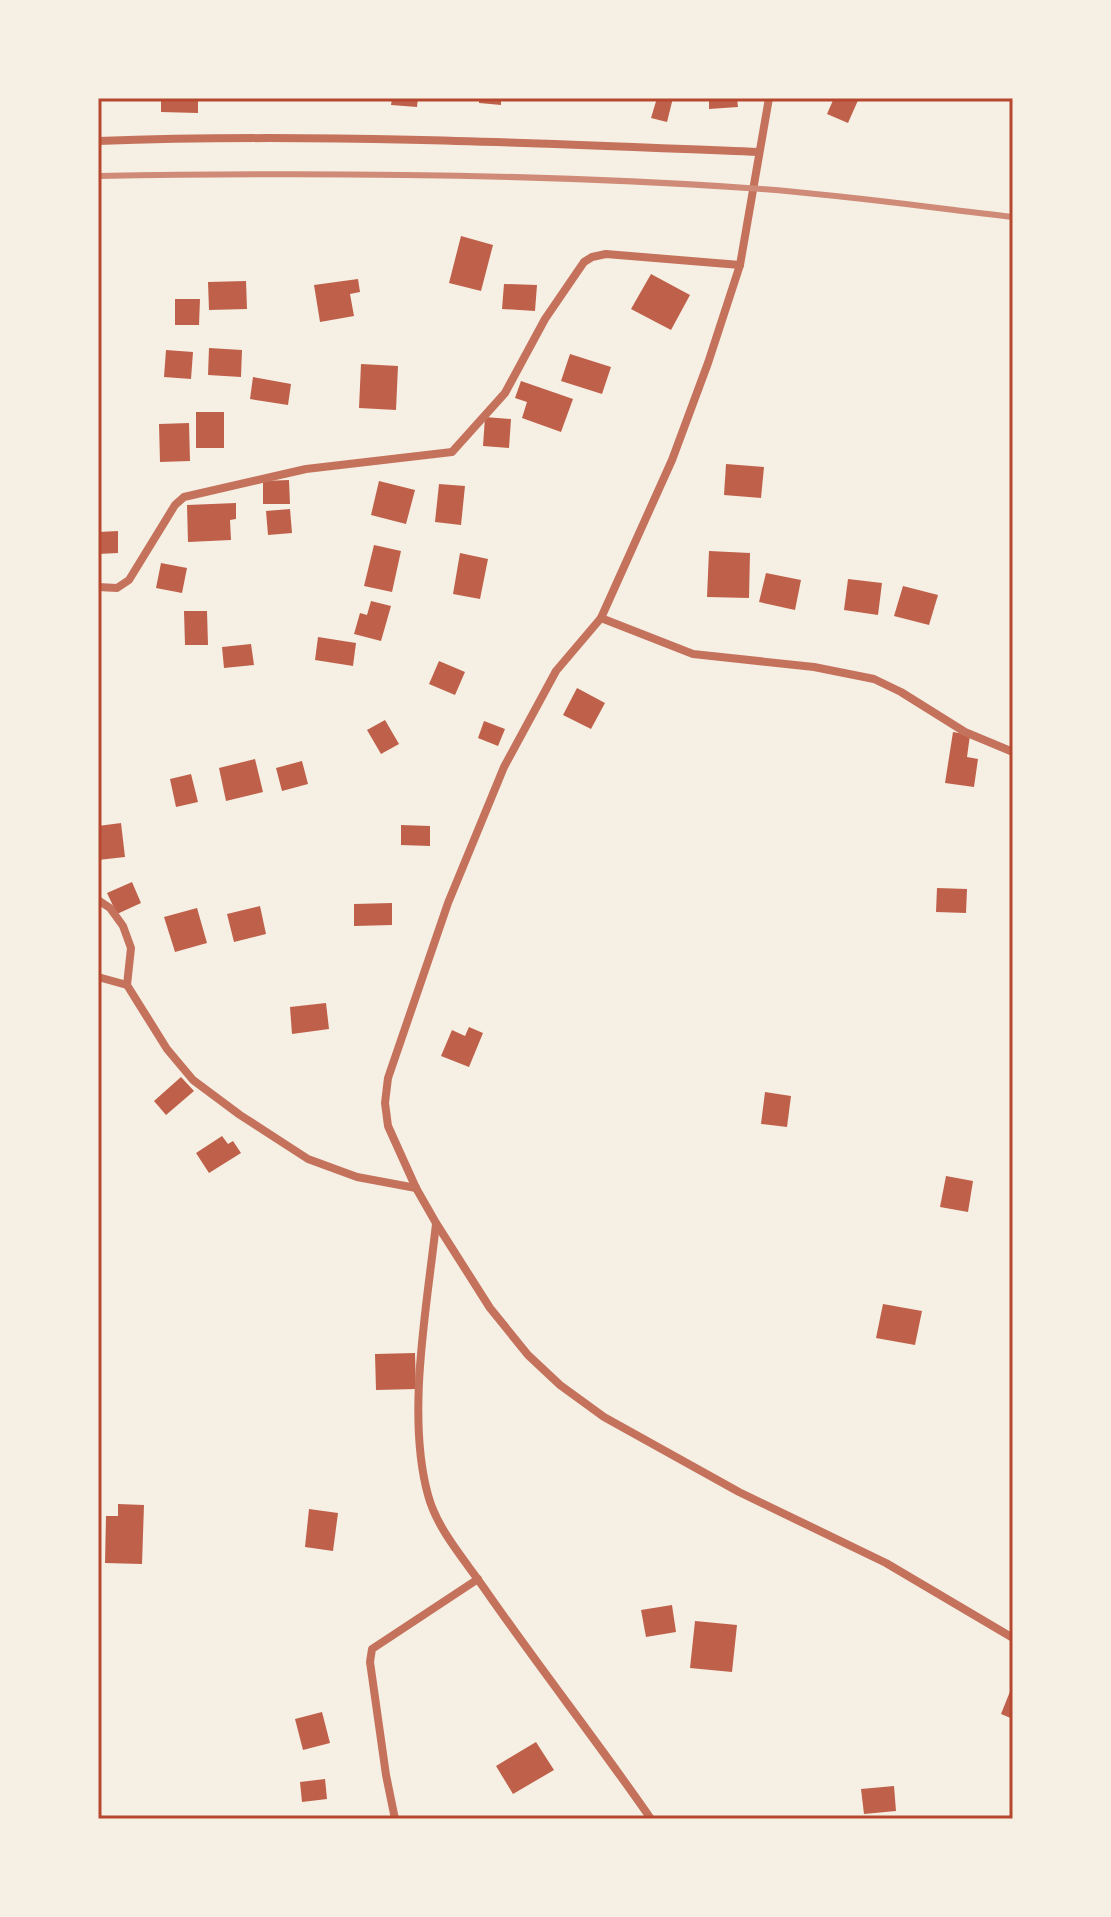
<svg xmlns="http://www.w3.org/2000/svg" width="1111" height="1917" font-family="'Space Grotesk',sans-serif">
  <rect width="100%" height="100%" fill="#f6efe4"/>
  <g fill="#bf614a">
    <path d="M 161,98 L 198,98 L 198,113 L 161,112 Z"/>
    <path d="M 392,98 L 418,98 L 417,107 L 391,105 Z"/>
    <path d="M 479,98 L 501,98 L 501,105 L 479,103 Z"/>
    <path d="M 657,98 L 673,98 L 667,122 L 651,118 Z"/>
    <path d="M 709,98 L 737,98 L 738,107 L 709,109 Z"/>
    <path d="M 834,98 L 859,98 L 848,123 L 827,114 Z"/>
    <path d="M 461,236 L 493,245 L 481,291 L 449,283 Z"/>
    <path d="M 651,274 L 690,295 L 671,330 L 631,309 Z"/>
    <path d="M 358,279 L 360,292 L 350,294 L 354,316 L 320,322 L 314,285 Z"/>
    <path d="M 246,281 L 247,309 L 209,310 L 208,282 Z"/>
    <path d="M 504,284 L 537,285 L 535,311 L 502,309 Z"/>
    <path d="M 175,299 L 200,299 L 199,325 L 175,325 Z"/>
    <path d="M 209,348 L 242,350 L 241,377 L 208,375 Z"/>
    <path d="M 166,350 L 193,352 L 191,379 L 164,377 Z"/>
    <path d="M 570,354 L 611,367 L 602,394 L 561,381 Z"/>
    <path d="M 361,364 L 398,366 L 396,410 L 359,408 Z"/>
    <path d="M 253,377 L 291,384 L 288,405 L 250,399 Z"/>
    <path d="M 521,381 L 573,399 L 561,432 L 522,418 L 527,402 L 515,398 Z"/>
    <rect x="196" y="412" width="28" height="36"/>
    <path d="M 485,417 L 511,419 L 509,448 L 483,446 Z"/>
    <path d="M 189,423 L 190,461 L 160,462 L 159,424 Z"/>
    <path d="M 726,464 L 764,467 L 761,498 L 724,495 Z"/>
    <path d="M 289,480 L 290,504 L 263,504 L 263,481 Z"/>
    <path d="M 379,481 L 415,490 L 406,524 L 371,515 Z"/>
    <path d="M 439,484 L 465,486 L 461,525 L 435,522 Z"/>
    <path d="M 236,503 L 236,519 L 230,520 L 231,540 L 188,542 L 187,505 Z"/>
    <path d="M 290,509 L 292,533 L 268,535 L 266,511 Z"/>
    <path d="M 118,531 L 118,553 L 98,554 L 98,532 Z"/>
    <path d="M 374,545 L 401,551 L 392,592 L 364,586 Z"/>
    <path d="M 709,551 L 750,553 L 749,598 L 707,597 Z"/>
    <path d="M 460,553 L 488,559 L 480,599 L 453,594 Z"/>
    <path d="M 161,563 L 187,568 L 182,593 L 156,588 Z"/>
    <path d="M 766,573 L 801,580 L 795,610 L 759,602 Z"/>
    <path d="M 848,579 L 882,583 L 878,615 L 844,610 Z"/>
    <path d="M 903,586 L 938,595 L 929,625 L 894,616 Z"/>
    <path d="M 371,601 L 391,606 L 381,641 L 354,634 L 360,613 L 367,615 Z"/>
    <path d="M 184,611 L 207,611 L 208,645 L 185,645 Z"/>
    <path d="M 318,637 L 356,643 L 353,666 L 315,660 Z"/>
    <path d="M 251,644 L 254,665 L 224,668 L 222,647 Z"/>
    <path d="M 439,661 L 465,672 L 455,695 L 429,684 Z"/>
    <path d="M 577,688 L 605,703 L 591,729 L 563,715 Z"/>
    <path d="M 385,720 L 399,744 L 381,754 L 367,730 Z"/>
    <path d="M 484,721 L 505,729 L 498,746 L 478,738 Z"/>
    <path d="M 953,732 L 970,735 L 967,757 L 978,759 L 974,787 L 945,783 Z"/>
    <path d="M 255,759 L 263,792 L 226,801 L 219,768 Z"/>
    <path d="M 302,761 L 308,784 L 282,791 L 276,768 Z"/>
    <path d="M 191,774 L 198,802 L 176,807 L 170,779 Z"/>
    <path d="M 121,823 L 125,857 L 98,860 L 98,826 Z"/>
    <path d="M 401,825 L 430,826 L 430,846 L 401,845 Z"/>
    <path d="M 132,882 L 141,903 L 117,914 L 107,893 Z"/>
    <path d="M 937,888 L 967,889 L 966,913 L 936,912 Z"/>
    <path d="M 392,903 L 392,925 L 354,926 L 354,904 Z"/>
    <path d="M 260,906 L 266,934 L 234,942 L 227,914 Z"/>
    <path d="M 197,908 L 207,943 L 175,952 L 164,917 Z"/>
    <path d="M 326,1003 L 329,1029 L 292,1034 L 290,1007 Z"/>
    <path d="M 469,1027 L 483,1033 L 469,1067 L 441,1056 L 452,1030 L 465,1036 Z"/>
    <path d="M 181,1077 L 194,1091 L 166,1115 L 154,1101 Z"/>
    <path d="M 765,1092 L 791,1096 L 787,1127 L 761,1124 Z"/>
    <path d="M 222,1136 L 228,1144 L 233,1141 L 241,1153 L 209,1173 L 196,1153 Z"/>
    <path d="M 946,1176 L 973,1181 L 968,1212 L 940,1207 Z"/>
    <path d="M 883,1304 L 922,1311 L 915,1345 L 876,1338 Z"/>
    <path d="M 415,1353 L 416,1389 L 376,1390 L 375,1354 Z"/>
    <path d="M 118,1504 L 144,1505 L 142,1564 L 105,1563 L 106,1516 L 118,1516 Z"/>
    <path d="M 309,1509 L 338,1513 L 333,1551 L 305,1547 Z"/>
    <path d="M 672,1605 L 676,1632 L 646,1637 L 641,1610 Z"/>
    <path d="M 695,1621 L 737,1625 L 732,1672 L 690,1668 Z"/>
    <path d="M 1013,1684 L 1013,1719 L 1001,1714 Z"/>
    <path d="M 322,1712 L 330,1743 L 303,1750 L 295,1719 Z"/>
    <path d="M 536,1742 L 554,1770 L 513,1794 L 496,1766 Z"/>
    <path d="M 325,1779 L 327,1799 L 302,1802 L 300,1782 Z"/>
    <path d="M 894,1786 L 896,1811 L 864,1814 L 861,1789 Z"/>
  </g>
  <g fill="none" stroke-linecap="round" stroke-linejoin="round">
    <g stroke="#c5725c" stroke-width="8">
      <path d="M 769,98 L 740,265 L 708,363 L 672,460 L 601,618 L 556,671 L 504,767 L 448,903 L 388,1078 L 385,1103 L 388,1126 L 416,1188 L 436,1223 L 490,1308 L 528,1355 L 560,1385 L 604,1417 L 739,1492 L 886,1563 L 1013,1638"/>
      <path d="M 98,141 C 318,133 538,143 758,152"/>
      <path d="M 98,587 L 117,588 L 129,580 L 175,505 L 184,497 L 306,469 L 452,452 L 505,393 L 545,319 L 584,262 L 592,257 L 606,254 L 740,265"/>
      <path d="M 601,618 L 693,654 L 814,667 L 874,679 L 901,692 L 965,732 L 1013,752"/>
      <path d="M 98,900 L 110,908 L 123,926 L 131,948 L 127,985 L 167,1049 L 193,1080 L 240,1115 L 308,1159 L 357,1177 L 416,1188"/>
      <path d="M 98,977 L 127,985"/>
      <path d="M 436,1224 C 427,1306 406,1415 428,1495 C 437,1529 464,1559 484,1588 C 538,1666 597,1741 651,1819"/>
      <path d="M 395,1819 L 386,1775 L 370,1662 L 372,1649 L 478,1579"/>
    </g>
    <path stroke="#cf8b77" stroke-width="6" d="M 98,176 C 315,172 531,173 747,188 C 836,194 925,207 1013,217"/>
  </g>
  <rect width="1111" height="1917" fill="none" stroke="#f6efe4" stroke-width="200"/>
  <rect x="100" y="100" width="911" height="1717" fill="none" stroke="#b5482f" stroke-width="3"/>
</svg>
